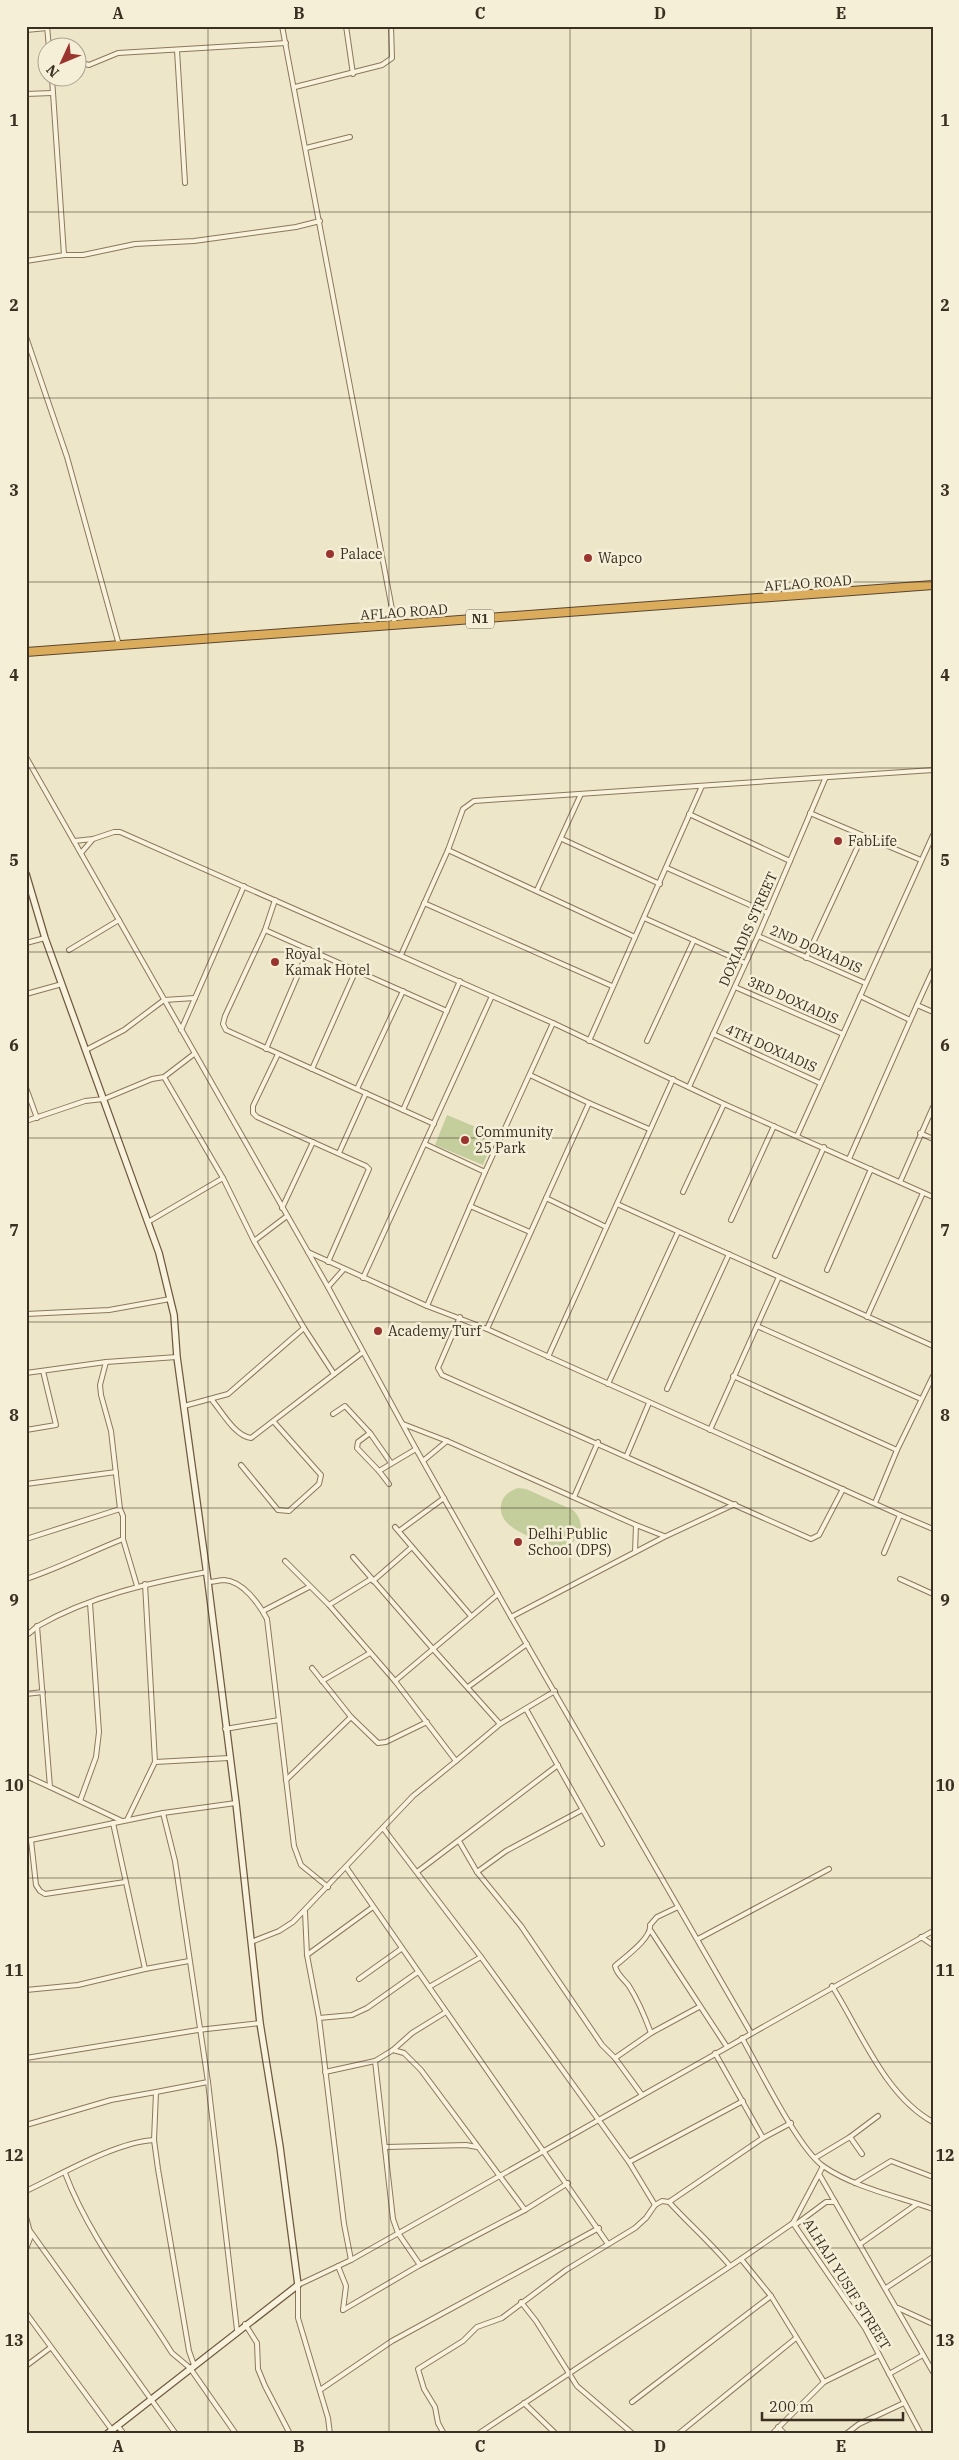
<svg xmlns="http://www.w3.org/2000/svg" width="959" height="2460" font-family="'IBM Plex Serif',serif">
  <rect width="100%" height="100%" fill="#eee6c9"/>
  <g fill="#c4cd9c">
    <path d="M 447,1115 L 495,1135 L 483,1165 L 435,1145 Z"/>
    <path d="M 518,1488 L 526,1489 L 573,1510 C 582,1519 583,1528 577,1539 L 564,1548 L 556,1547 C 538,1539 498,1530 501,1506 C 502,1496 509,1491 518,1488 Z"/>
  </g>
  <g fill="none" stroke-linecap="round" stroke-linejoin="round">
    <g stroke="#8b785d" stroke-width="6">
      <g id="street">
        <path d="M 47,26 L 49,48"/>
        <path d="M 282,26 L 395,625"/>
        <path d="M 346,26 L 353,74"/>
        <path d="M 26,30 L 47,28"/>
        <path d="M 177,50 L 185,183"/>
        <path d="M 78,62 L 89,65 L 118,53 L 286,43"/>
        <path d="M 295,87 L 382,65 L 392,58 L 391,26"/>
        <path d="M 26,94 L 52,93"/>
        <path d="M 306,148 L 350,137"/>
        <path d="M 64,255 L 83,255 L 135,244 L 194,241 L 296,227 L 320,221"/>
        <path d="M 26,261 L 64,255 L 52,78"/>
        <path d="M 26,337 L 67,457 L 119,645"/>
        <path d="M 26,757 L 328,1287 L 416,1449 L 511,1617 L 751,2033"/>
        <path d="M 810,813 L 921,860"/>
        <path d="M 689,814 L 790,861"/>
        <path d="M 562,839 L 660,884"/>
        <path d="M 74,841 L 93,839 L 114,832 L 120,832 L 553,1023 L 724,1104 L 933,1197"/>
        <path d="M 448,850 L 635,937"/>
        <path d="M 81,853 L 93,839"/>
        <path d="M 667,868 L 768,913"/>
        <path d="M 537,890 L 581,794"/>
        <path d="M 275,900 L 265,930 L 225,1016 L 223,1024 L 226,1030 L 434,1124"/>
        <path d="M 424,903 L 612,986"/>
        <path d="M 644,918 L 745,963"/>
        <path d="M 265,930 L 447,1011"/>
        <path d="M 758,936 L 865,983"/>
        <path d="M 26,943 L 45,938"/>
        <path d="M 69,950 L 119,920"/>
        <path d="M 401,955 L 448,850 L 463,809 L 474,801 L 933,770"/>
        <path d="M 806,958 L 863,835"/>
        <path d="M 933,970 L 917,1005 L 933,1012"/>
        <path d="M 735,987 L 843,1034"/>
        <path d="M 26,994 L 62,984"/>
        <path d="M 860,996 L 910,1020"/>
        <path d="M 181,1030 L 244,886"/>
        <path d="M 713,1034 L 820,1083"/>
        <path d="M 589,1041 L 702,786"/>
        <path d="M 647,1041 L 694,940"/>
        <path d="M 266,1049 L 309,949"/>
        <path d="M 86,1050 L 124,1030 L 164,1000 L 195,998"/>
        <path d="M 278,1054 L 253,1106 L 253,1113 L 257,1117 L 366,1166 L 369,1169 L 328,1262"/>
        <path d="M 312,1069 L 356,970"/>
        <path d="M 164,1077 L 223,1178 L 254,1241 L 287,1216"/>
        <path d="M 689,1087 L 758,936 L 825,779"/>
        <path d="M 26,1088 L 37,1118"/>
        <path d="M 357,1089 L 403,991"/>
        <path d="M 589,1103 L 649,1129"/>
        <path d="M 403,1110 L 460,981"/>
        <path d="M 26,1121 L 85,1101 L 104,1099 L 152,1079 L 164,1077 L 194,1054"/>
        <path d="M 920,1133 L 933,1139"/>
        <path d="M 797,1136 L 933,835"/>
        <path d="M 425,1144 L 485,1172"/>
        <path d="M 339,1153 L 366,1093"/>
        <path d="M 849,1159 L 917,1005"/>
        <path d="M 900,1182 L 933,1107"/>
        <path d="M 683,1192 L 724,1104"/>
        <path d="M 546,1198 L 606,1227"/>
        <path d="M 617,1204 L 933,1346"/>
        <path d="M 470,1206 L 530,1232"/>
        <path d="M 282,1208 L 313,1142"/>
        <path d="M 731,1220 L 774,1126"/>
        <path d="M 148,1222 L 223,1178"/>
        <path d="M 254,1241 L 304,1328 L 334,1374"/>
        <path d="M 308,1252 L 427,1306 L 487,1329 L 900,1515"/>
        <path d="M 775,1256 L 824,1147"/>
        <path d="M 827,1270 L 871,1169"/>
        <path d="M 363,1278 L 492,996"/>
        <path d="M 328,1287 L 344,1269"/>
        <path d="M 427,1306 L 485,1172 L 553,1023"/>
        <path d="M 26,1314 L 109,1310 L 170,1299"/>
        <path d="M 460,1317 L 438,1368 L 442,1375 L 811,1539 L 819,1535 L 843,1489"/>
        <path d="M 867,1317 L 923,1193"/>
        <path d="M 757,1326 L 921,1399"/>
        <path d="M 487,1329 L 589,1103 L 530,1075"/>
        <path d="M 548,1357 L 673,1079"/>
        <path d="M 106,1362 L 100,1385 L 101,1395 L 111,1431 L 120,1509 L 123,1516 L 123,1539 L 137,1586"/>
        <path d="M 26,1373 L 106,1362 L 177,1357"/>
        <path d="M 733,1376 L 897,1450"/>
        <path d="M 608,1384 L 678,1232"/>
        <path d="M 667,1389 L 729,1254"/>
        <path d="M 212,1400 C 222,1412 235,1436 251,1438 L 363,1352"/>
        <path d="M 184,1406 L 228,1394 L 304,1328"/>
        <path d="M 333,1414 L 345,1406 L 370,1433 L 358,1442 L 357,1448 L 379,1471 L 416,1449"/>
        <path d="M 403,1424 L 447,1441 L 636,1525"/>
        <path d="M 26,1430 L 56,1425 L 43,1371"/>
        <path d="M 710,1430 L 779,1277"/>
        <path d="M 370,1433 L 391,1463"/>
        <path d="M 627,1455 L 649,1403"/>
        <path d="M 423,1461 L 447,1441"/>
        <path d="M 241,1465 L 278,1510 L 289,1511 L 319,1484 L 321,1475 L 274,1422"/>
        <path d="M 379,1471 L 389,1484"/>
        <path d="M 26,1484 L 116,1472"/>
        <path d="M 574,1497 L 598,1442"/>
        <path d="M 875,1503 L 897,1450 L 933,1376"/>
        <path d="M 395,1527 L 471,1616"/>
        <path d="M 399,1531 L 444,1498"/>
        <path d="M 26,1539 L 120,1509"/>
        <path d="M 635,1552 L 636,1525 L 664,1536"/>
        <path d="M 884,1553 L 900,1515 L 933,1529"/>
        <path d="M 353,1557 L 433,1649 L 498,1594"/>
        <path d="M 285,1561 L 329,1605 L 395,1681 L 456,1761 L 500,1724"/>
        <path d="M 26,1579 C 59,1568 90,1552 123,1539"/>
        <path d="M 900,1579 L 933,1594"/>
        <path d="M 373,1581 L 412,1547"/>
        <path d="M 208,1582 C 214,1582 219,1580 224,1580 C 243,1581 259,1604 267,1619 L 294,1846 L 301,1865 L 328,1887"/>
        <path d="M 329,1605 L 371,1579"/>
        <path d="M 263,1611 L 309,1587"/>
        <path d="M 511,1617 L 664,1537 L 735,1504"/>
        <path d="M 37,1626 L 50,1787 L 122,1821"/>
        <path d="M 26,1635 C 31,1633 34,1628 38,1626 C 90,1596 149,1583 207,1572"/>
        <path d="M 312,1668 L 351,1717 L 378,1743 L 386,1742 L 427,1722"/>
        <path d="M 322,1681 L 370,1653"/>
        <path d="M 395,1681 L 433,1649 L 500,1724 L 555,1691"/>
        <path d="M 468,1687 L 527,1644"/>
        <path d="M 26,1694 L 43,1692"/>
        <path d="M 526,1709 L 602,1844"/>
        <path d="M 225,1729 L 279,1720"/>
        <path d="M 155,1762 L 229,1758"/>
        <path d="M 26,1776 L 50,1787"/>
        <path d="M 286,1780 L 351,1717"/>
        <path d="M 80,1801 L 96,1757 L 99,1732 L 90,1603"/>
        <path d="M 163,1813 L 175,1861 L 208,2082 L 237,2330"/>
        <path d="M 127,1820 L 155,1762 L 145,1584"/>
        <path d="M 113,1823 L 145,1969"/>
        <path d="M 383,1828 L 481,1957"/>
        <path d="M 31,1840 L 36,1885 L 40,1891 L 45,1894 L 125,1882"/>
        <path d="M 26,1841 L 163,1813 L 236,1803"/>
        <path d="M 459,1841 L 477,1872 L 521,1926 L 602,2045 L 615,2058 L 642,2095"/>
        <path d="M 346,1867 L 429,1987"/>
        <path d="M 417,1872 L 558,1765"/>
        <path d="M 477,1872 L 506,1851 L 582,1810"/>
        <path d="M 305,1912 L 307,1955 L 319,2018 L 344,2224 L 351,2260"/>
        <path d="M 651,1931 L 727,2047"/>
        <path d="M 921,1937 L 933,1945"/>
        <path d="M 698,1939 L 829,1869"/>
        <path d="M 251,1942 L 279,1931 L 293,1922 L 413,1796 L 456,1761"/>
        <path d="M 307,1955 L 373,1907"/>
        <path d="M 359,1979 L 401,1949"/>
        <path d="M 832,1986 C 860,2030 885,2096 933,2122"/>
        <path d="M 26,1990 L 78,1985 L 145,1969 L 189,1961"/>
        <path d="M 319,2018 L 352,2015 L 367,2008 L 418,1972"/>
        <path d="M 651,2033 C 645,2017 638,2000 629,1986 C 624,1979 617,1975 615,1966 C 625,1957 652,1938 650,1925 L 657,1917 L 678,1907"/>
        <path d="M 742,2038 C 759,2068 798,2148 823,2166 C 855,2188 897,2196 933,2209"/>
        <path d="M 393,2050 L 412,2033 L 446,2012"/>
        <path d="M 715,2053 L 763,2138"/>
        <path d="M 26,2058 L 198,2030 L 260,2023"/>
        <path d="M 615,2058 L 651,2033 L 699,2007"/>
        <path d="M 375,2061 L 393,2219 L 398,2233 L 420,2265"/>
        <path d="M 325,2072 L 375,2061 L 393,2050 L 404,2053 L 421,2070 L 525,2210"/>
        <path d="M 26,2125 L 111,2100 L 156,2092"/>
        <path d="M 386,2147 L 466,2145 L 477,2147"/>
        <path d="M 862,2154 L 850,2137 L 878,2116"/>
        <path d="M 815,2158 L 850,2137"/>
        <path d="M 629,2162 L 743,2101"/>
        <path d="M 823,2166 L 819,2174 L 933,2372"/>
        <path d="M 65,2173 C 89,2237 136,2295 172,2353 L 190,2368 L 236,2434"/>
        <path d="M 819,2174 L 793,2223 L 865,2328 L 921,2434"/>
        <path d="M 855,2183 L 891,2161 L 933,2177"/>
        <path d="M 26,2191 C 62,2174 116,2142 154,2140"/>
        <path d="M 669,2202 C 689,2224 711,2243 730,2266"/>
        <path d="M 26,2217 L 31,2236 L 26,2249"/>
        <path d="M 793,2223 L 741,2259 L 771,2296 L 824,2382 L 879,2355"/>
        <path d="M 795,2225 L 826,2202 L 835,2202"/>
        <path d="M 30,2231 L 176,2434"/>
        <path d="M 608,2244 L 429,1987 L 481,1957 L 629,2162 L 655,2205"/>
        <path d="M 860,2244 L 917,2204"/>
        <path d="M 338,2266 L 346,2286 L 343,2310"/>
        <path d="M 886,2288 L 933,2257"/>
        <path d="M 521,2302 L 536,2321 L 577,2386 L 633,2434"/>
        <path d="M 898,2308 L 933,2324"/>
        <path d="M 343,2310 L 420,2265 L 525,2210 L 568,2183"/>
        <path d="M 26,2313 L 112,2430"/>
        <path d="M 245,2324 L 257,2343 L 258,2369 L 265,2386 L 290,2434"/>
        <path d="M 194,2365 L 189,2351 L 158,2169 L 154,2140 L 156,2092 L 208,2082"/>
        <path d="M 26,2366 L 50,2348"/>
        <path d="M 889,2374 L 923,2355"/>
        <path d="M 320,2390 L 392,2341 L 599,2228"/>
        <path d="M 632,2402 L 771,2296"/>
        <path d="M 524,2403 L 556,2434"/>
        <path d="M 117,2425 L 124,2434"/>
        <path d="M 778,2427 L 785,2434"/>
        <path d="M 330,2434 L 328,2418 L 298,2318 L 298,2285 L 351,2260 L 933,1931"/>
        <path d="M 444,2434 L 438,2423 L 435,2407 L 424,2389 L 418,2369 L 463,2341 L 477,2327 L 502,2318 L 566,2270 L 635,2228 L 646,2218 L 655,2205 L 662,2201 L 669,2202 L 763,2138 L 791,2123"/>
        <path d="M 478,2434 L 741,2259"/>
        <path d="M 678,2434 L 796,2338"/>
        <path d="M 772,2434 L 824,2382"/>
        <path d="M 846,2434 L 859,2424 L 904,2403"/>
      </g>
    </g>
    <g stroke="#6d5a40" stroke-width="8">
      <path id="secondary" d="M 26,874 L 45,938 L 159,1253 L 174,1315 L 177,1357 L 208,1582 L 236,1803 L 260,2023 L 280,2147 L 298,2285 L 107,2434"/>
    </g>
    <g stroke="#594631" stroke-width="10">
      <path id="highway" d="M 26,652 L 933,585"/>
    </g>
    <use href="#street" stroke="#f9f2dc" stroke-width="4"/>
    <use href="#secondary" stroke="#f9f2dc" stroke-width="5.5"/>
    <use href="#highway" stroke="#dbac5c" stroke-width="8"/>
  </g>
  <path fill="none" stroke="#3b2f21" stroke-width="1" stroke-opacity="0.55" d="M 208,26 L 208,2434M 389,26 L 389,2434M 570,26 L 570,2434M 751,26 L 751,2434M 26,212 L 933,212M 26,398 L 933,398M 26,582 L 933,582M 26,768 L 933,768M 26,952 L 933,952M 26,1138 L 933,1138M 26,1322 L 933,1322M 26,1508 L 933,1508M 26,1692 L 933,1692M 26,1878 L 933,1878M 26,2062 L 933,2062M 26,2248 L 933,2248"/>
  <g fill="#99342e" stroke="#f6efd8" stroke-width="2">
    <circle cx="330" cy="554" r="5"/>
    <circle cx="588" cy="558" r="5"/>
    <circle cx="838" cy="841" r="5"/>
    <circle cx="275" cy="962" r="5"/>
    <circle cx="465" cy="1140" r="5"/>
    <circle cx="378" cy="1331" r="5"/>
    <circle cx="518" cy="1542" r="5"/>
  </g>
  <g text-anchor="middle" stroke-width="5" stroke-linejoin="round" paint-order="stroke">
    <rect fill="#f6efd8" stroke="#736958" stroke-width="1" x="466" y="609.5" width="28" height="19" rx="4"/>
    <g font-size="12" font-weight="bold" fill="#3b2f21">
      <text x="480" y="623">N1</text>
    </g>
    <g font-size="14" fill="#3b2f21" stroke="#f6efd8" text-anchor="start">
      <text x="340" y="559">Palace</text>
      <text x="598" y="563">Wapco</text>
      <text x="848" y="846">FabLife</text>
      <text x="285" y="959">Royal<tspan x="285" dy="16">Kamak Hotel</tspan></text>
      <text x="475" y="1137">Community<tspan x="475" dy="16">25 Park</tspan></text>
      <text x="388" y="1336">Academy Turf</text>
      <text x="528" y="1539">Delhi Public<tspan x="528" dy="16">School (DPS)</tspan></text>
    </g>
    <g font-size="14" fill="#3b2f21" stroke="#f6efd8">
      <text transform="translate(808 583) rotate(-4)" y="5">AFLAO ROAD</text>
      <text transform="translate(404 612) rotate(-4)" y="5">AFLAO ROAD</text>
      <text transform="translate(748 929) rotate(-66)" y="5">DOXIADIS STREET</text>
      <text transform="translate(816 949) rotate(24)" y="5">2ND DOXIADIS</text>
      <text transform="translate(793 1000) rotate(24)" y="5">3RD DOXIADIS</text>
      <text transform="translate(771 1048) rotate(24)" y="5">4TH DOXIADIS</text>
      <text transform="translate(847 2284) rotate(58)" y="5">ALHAJI YUSIF STREET</text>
    </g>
  </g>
  <rect width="959" height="2460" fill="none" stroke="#f6efd8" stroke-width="55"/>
  <g transform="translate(62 62) rotate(226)"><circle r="24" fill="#f6efd8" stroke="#aba28f"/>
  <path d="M0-4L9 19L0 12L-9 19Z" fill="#99342e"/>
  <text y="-8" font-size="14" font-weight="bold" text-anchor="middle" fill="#3b2f21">N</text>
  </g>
  <path d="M762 2412v8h141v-8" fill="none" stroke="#3b2f21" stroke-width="2.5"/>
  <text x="769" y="2412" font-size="15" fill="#3b2f21" stroke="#f6efd8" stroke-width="4" paint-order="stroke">200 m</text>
  <rect x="28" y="28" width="904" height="2404" fill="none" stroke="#3b2f21" stroke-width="2"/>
  <g font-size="16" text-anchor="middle" font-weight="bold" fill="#3b2f21">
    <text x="118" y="19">A</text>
    <text x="299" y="19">B</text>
    <text x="480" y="19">C</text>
    <text x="660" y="19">D</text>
    <text x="841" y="19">E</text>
    <text x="14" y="126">1</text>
    <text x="945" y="126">1</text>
    <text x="14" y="311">2</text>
    <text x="945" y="311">2</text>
    <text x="14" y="496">3</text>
    <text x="945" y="496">3</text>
    <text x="14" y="681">4</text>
    <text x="945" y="681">4</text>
    <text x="14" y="866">5</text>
    <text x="945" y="866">5</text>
    <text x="14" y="1051">6</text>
    <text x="945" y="1051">6</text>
    <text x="14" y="1236">7</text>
    <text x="945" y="1236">7</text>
    <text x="14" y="1421">8</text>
    <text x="945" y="1421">8</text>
    <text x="14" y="1606">9</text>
    <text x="945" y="1606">9</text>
    <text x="14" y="1791">10</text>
    <text x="945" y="1791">10</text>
    <text x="14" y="1976">11</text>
    <text x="945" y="1976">11</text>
    <text x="14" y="2161">12</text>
    <text x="945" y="2161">12</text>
    <text x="14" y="2346">13</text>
    <text x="945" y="2346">13</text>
    <text x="118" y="2452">A</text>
    <text x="299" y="2452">B</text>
    <text x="480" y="2452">C</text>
    <text x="660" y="2452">D</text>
    <text x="841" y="2452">E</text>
  </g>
</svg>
